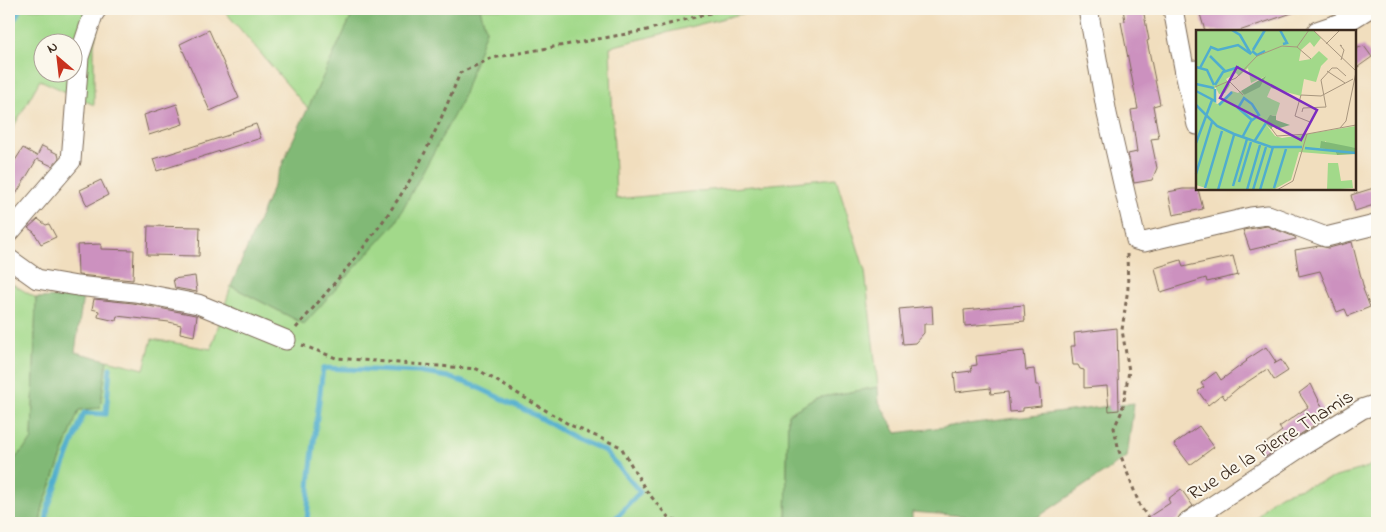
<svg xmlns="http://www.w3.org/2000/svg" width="1386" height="532" font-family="'Indie Flower',sans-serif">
  <rect width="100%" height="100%" fill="#fbf7ec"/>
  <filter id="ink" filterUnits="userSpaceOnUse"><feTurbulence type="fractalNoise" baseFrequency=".02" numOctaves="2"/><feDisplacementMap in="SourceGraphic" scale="10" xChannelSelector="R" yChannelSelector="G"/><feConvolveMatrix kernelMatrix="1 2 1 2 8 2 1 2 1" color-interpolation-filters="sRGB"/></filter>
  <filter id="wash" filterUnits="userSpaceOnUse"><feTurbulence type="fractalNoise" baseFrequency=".0096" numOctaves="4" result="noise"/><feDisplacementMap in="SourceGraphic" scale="20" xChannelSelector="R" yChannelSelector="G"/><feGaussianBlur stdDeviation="1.12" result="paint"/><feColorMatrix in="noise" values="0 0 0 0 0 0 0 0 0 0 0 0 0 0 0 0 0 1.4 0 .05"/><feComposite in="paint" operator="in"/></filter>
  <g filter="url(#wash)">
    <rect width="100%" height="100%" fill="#f1debe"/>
    <g fill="#a2d98a" stroke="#6e8254" fill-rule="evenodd">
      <path d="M 9,9 L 107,9 L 99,21 L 94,44 L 94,105 L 40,80 L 9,135 ZM 42,42 L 72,42 L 72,72 L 42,72 Z"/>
      <path d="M 223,9 L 355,9 L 308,109 Z"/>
      <path d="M 480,9 L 760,9 L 610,47 L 616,199 L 836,178 L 865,271 L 878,387 L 817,398 L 788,414 L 786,523 L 40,523 L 43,506 L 79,410 L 100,408 L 107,360 L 144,369 L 152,339 L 211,349 L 231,286 L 304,324 L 486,30 Z"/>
      <path d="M 9,282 L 36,298 L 32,440 L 9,465 Z"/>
      <path d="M 1377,458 L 1377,523 L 1255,523 C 1261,510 1269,501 1282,494 L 1368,467 Z"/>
    </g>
    <g fill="#81b976" stroke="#5e724a">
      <path d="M 355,9 L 480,9 L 486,30 L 461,102 L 394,225 L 304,324 L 231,286 L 291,144 Z"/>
      <path d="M 83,296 L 75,352 L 107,360 L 100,408 L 79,410 L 43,506 L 40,523 L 9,523 L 9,465 L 32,440 L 36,298 Z"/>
      <path d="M 878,387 L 879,402 L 896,433 L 1134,403 L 1127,457 L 1029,523 L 967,523 L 966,516 L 912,512 L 912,523 L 786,523 L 788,414 L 817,398 Z"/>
    </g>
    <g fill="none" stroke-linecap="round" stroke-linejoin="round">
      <g stroke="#50adce" stroke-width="5">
        <path d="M 9,27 L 21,9"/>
        <path d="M 46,523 L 48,507 L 84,413 L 106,414 L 110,368"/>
        <path d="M 307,523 L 310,475 L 323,368 L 418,372 L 448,377 L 475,386 L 531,413 L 575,438 L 605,451 L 640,492 L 616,518 L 614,523"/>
      </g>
    </g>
    <g id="blocks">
      <g fill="#cc91bf">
        <path d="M 1123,9 L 1143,9 L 1149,40 L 1147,41 L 1160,104 L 1153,106 L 1159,138 L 1151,139 L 1157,168 L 1152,180 L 1134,183 L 1128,154 L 1137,152 L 1131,110 L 1138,109 L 1121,22 L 1125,21 Z"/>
        <path d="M 1215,9 L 1298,9 L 1298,11 L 1239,31 L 1205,31 L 1200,14 Z"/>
        <path d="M 209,30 L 239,98 L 210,111 L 180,44 Z"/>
        <path d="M 1364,46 L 1372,57 L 1355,69 L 1355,49 Z"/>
        <path d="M 177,104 L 183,124 L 149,135 L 144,115 Z"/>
        <path d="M 256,124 L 261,138 L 157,171 L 153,159 L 232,134 L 231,132 Z"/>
        <path d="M 42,146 L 58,154 L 59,158 L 52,166 L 37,159 L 9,206 L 9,170 L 23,148 L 37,156 Z"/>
        <path d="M 101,180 L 108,195 L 87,206 L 80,190 Z"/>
        <path d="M 1377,187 L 1377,204 L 1355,211 L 1351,195 Z"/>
        <path d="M 1183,189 L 1198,189 L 1203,209 L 1173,215 L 1168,192 Z"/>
        <path d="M 38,219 L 46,225 L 49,224 L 56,237 L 41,244 L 34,232 L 28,228 Z"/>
        <path d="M 148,226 L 200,227 L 199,256 L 147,255 Z"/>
        <path d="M 1267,226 L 1295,237 L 1296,239 L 1250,250 L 1243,230 Z"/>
        <path d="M 1352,242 L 1364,289 L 1363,289 L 1370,307 L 1348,316 L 1345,309 L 1337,312 L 1320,271 L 1299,276 L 1295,250 L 1319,246 L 1329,248 Z"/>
        <path d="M 101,244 L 101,249 L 134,250 L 133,280 L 78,275 L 77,245 Z"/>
        <path d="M 1233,256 L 1238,275 L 1207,282 L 1206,278 L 1161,292 L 1155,268 L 1181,260 L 1183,267 Z"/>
        <path d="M 195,276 L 197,292 L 175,288 L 173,279 Z"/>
        <path d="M 94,299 L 133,303 L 195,315 L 197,316 L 194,336 L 180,333 L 181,325 L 169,322 L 117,316 L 116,321 L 98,317 L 99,311 L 92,309 Z"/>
        <path d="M 1024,305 L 1025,321 L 965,326 L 964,310 Z"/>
        <path d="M 932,306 L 933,324 L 924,324 L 924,333 L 915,343 L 903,344 L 899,309 Z"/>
        <path d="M 1117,328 L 1119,410 L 1109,411 L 1107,386 L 1084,388 L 1084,370 L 1080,369 L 1078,365 L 1073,365 L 1071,346 L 1075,346 L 1074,333 Z"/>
        <path d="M 1266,347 L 1276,362 L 1274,364 L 1281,360 L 1288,371 L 1274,380 L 1267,369 L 1238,388 L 1225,399 L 1222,394 L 1208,405 L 1198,391 L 1204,387 L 1201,383 L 1216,372 L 1221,380 L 1247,361 L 1246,360 Z"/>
        <path d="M 1024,351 L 1026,370 L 1034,369 L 1036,385 L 1039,385 L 1041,406 L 1023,408 L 1023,411 L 1010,412 L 1008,392 L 991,394 L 990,388 L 956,392 L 954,373 L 972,371 L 971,366 L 977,365 L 976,356 Z"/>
        <path d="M 1311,384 L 1327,417 L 1264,458 L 1258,449 L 1282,431 L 1279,427 L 1308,407 L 1299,393 Z"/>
        <path d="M 1199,426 L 1214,447 L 1190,465 L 1174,444 Z"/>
        <path d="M 1181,489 L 1193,506 L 1181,514 L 1177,520 L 1171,523 L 1139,523 L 1170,503 L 1168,499 Z"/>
      </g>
    </g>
  </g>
  <g filter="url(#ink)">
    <use href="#blocks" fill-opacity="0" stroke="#7b6956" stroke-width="1"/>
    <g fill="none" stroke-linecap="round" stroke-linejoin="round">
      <g stroke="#7b6956" stroke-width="21">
        <g id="minor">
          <path d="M 1088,9 L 1107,114 L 1136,240 L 1144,242 L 1251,217 L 1268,215 L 1326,237 L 1375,225"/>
          <path d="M 1173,9 L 1185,73"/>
          <path d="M 1317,31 L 1352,19 L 1368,9"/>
          <path d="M 1196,70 L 1185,73 L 1197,125"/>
          <path d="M 9,233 L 71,161 L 79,57 L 93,15 L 97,9"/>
          <path d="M 9,259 L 37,279 L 77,286 L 135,292 L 198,304 L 286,340"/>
          <path d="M 1187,523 L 1304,445 L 1362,409 L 1377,404"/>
        </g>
      </g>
      <g stroke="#7b6956" stroke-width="3" stroke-dasharray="4 4" stroke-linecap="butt">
        <path d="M 1127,254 L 1128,288 L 1122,330 L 1129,371 L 1122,411 L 1114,428 L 1119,451 L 1140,506 L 1152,523"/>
        <path d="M 296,328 C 333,285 371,242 402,193 C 425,157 444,113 460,73 L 492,58 L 643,31 L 725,9"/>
        <path d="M 302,345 L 336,358 L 477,369 L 570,425 L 621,447 L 645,489 L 668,517 L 682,523"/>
      </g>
      <use href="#minor" stroke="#fff" stroke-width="19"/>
    </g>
  </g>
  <g text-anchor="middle" stroke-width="4" stroke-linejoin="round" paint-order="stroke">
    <g font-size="20" fill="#3b2a1e" stroke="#fbf7ec">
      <text transform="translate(1270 444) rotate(-32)" y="7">Rue de la Pierre Thamis</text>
    </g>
  </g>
  <g transform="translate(1196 30)">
    <rect width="160" height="160" fill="#f1debe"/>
    <path d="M 0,0 L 117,0 L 125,8 L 118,17 L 114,12 L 105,20 L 103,31 L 115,29 L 123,21 L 132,29 L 125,36 L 120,52 L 108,49 L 105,66 L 75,58 L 71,67 L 84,73 L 80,86 L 76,85 L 69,93 L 79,106 L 86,108 L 160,96 L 160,118 L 136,116 L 129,111 L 128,119 L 139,121 L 141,125 L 103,122 L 95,150 L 77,160 L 16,160 L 0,155 ZM 52,38 L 55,53 L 70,46 L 48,65 L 45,61 L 42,63 L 36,61 L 22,74 L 19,73 L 19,56 L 23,64 L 29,63 L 34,55 L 30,49 L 40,43 L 43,46 ZM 132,133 L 142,133 L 145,151 L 156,150 L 157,158 L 131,160 Z" fill="#a2d98a" fill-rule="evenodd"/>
    <path d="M 70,46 L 64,57 L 48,65 L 45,61 ZM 74,85 L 80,86 L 80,90 L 94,95 L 80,99 L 78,95 L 75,99 L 69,93 ZM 125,111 L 160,118 L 160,124 L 141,125 L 139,121 L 124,118 Z" fill="#81b976"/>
    <path fill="none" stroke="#50adce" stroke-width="2.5" d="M 84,0 L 91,13 L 87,14M 57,20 L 69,0M 56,21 L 61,25 L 69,21M 14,26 L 29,41M 0,37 L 11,40 L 18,55M 4,38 L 15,17 L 22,20 L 42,15 L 55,24 L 44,5 L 36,0M 0,54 L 18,58M 19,55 L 27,42 L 43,37M 0,61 L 19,71 L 19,59M 0,75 L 21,96 L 38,104 L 75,117 L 106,117M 23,75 L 36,62M 47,106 L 55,91 L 63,85 L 56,74 L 48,68 L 42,78 L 56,90M 58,112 L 70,93M 0,113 L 16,70M 109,118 L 160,123M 0,144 L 16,92M 43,152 L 55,112M 37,156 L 51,109M 9,158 L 26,101M 78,158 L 90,119M 22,160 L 38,105M 51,160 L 64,115M 57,160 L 70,117M 64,160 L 77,117"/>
    <path fill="none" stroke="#a8967e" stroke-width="1" d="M 117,0 L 160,41M 160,0 L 160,18M 130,14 L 144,0M 101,17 L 113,0M 145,30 L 148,20 L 144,15 L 146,16M 131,41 L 149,53M 33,51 L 47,65M 19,57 L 40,48 L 61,26 L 86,16 L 101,17 L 115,29M 106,82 L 107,78 L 130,77 L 125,50 L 136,38 L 141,38 L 150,46M 114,92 L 99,86 L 105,65 L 125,66 L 157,49M 75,98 L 81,106 L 111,104M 144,98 L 150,91 L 160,42M 81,160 L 97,151 L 111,104 L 160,95"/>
    <path fill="#7b2cbf" fill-opacity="0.15" stroke="#7b2cbf" stroke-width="2.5" d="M 41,37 L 121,80 L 105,110 L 24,68 Z"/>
    <rect width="160" height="160" fill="none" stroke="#3b2a1e" stroke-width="2.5"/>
  </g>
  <rect width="1386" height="532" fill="none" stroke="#fbf7ec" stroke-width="30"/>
  <g transform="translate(58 58) rotate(332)"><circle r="24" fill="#fbf7ec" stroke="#aea59a"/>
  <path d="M0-4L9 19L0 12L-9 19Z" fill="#c8321e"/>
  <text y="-8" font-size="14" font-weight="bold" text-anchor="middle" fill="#3b2a1e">N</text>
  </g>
</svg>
